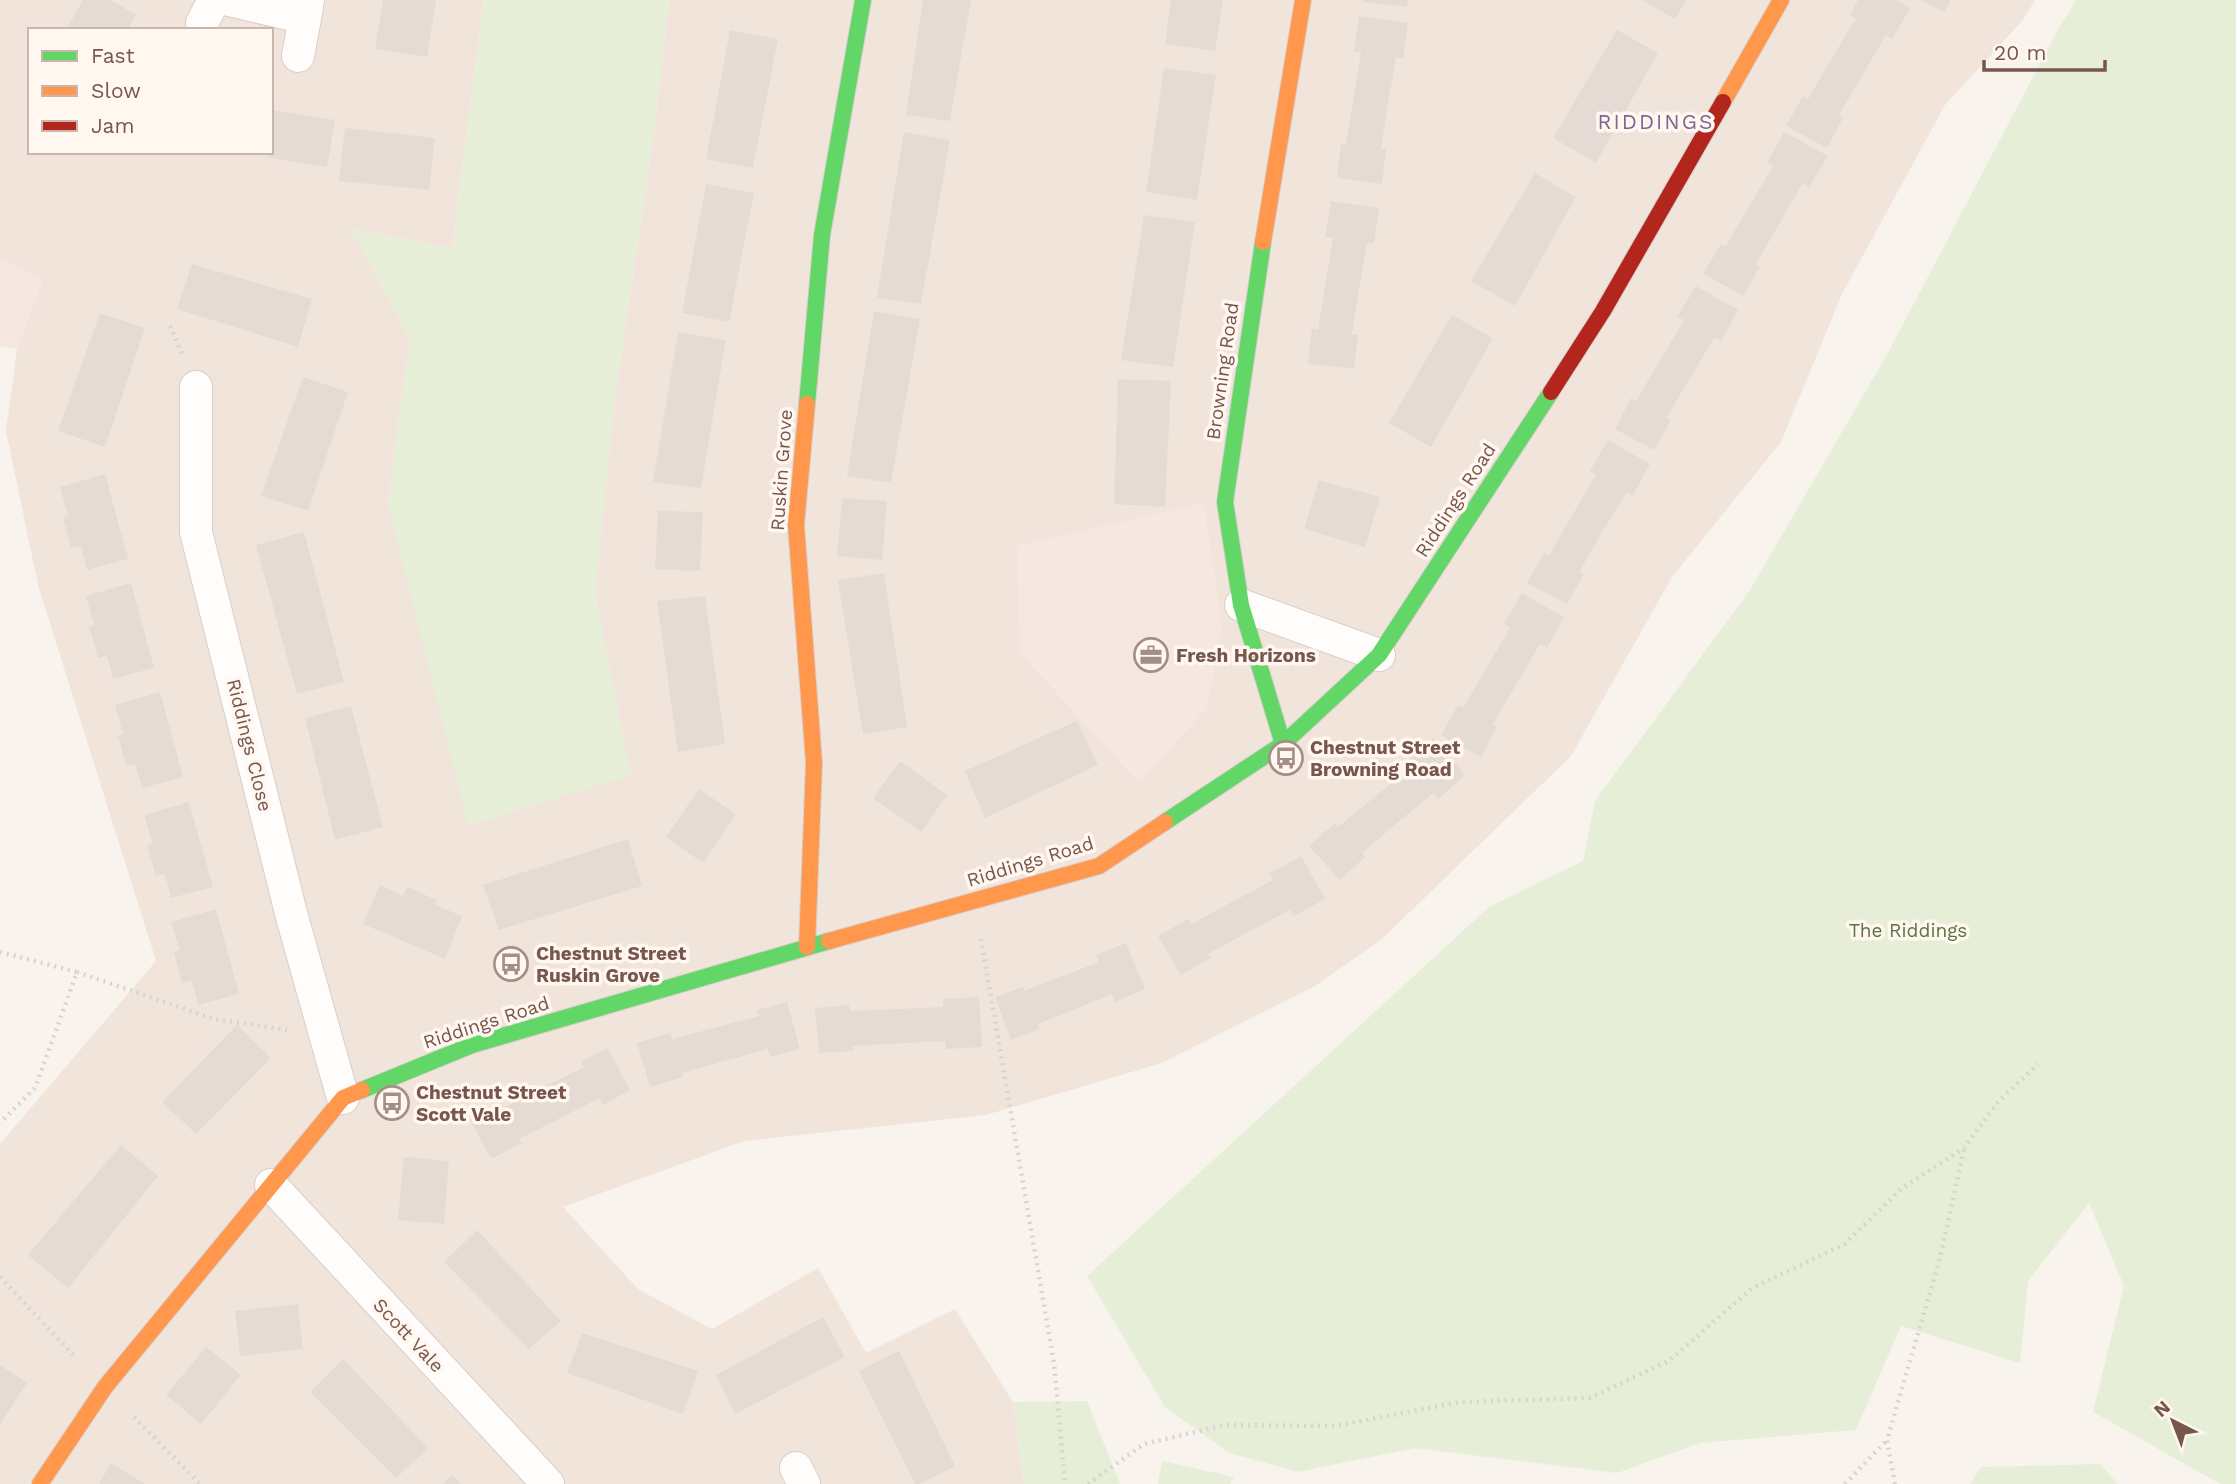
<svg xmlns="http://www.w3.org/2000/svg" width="2236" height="1484" font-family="'Work Sans',sans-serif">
  <rect width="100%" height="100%" fill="#f8f3ed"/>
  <path fill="#f1e5db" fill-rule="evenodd" d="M 0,0 L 484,0 L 452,248 L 351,229 L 410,338 L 388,503 L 630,775 L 595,593 L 614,404 L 655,122 L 669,0 L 2035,0 L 2023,20 L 1945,105 L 1842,294 L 1781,442 L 1672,577 L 1571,756 L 1382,939 L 1315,986 L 1162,1063 L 986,1115 L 744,1141 L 563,1207 L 638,1289 L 712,1329 L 818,1268 L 866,1353 L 955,1309 L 1013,1402 L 1024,1484 L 0,1484 L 0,1144 L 156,961 L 38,585 L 6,431 L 17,349 L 43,279 L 0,259 ZM 30,30 L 271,30 L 271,152 L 30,152 Z"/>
  <g fill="#f7e7e1">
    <path d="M 0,259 L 43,279 L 17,349 L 0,346 Z"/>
    <path d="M 1204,503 L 1222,628 L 1207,708 L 1139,783 L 1020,653 L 1017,546 Z"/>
  </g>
  <g fill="#e7eed8">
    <path d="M 484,0 L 669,0 L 655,122 L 614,404 L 595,593 L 631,775 L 468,826 L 388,503 L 410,338 L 351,229 L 452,248 Z"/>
    <path d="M 2076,0 L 2236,0 L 2236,1484 L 2220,1484 L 2093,1412 L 2124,1286 L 2089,1203 L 2028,1281 L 2020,1363 L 1901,1326 L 1856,1430 L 1700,1443 L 1617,1473 L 1415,1448 L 1298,1472 L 1229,1453 L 1165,1407 L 1087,1276 L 1489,907 L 1583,861 L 1595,801 L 1750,590 L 1889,351 L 2055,35 Z"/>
    <path d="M 1087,1401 L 1120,1484 L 1024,1484 L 1013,1402 Z"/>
    <path d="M 1162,1461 L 1234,1477 L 1230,1484 L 1158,1484 Z"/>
    <path d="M 2100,1464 L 2118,1484 L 1970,1484 L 1981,1467 Z"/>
  </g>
  <g fill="#e4dbd5">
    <path d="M 83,0 L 111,0 L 136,15 L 127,30 L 66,30 Z"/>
    <path d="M 383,0 L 436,0 L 427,57 L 375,49 Z"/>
    <path d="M 923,0 L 971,0 L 950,121 L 906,115 Z"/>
    <path d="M 1171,0 L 1223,0 L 1215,51 L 1165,44 Z"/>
    <path d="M 1363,0 L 1408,0 L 1407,7 L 1363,2 Z"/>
    <path d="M 1642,0 L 1686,0 L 1675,19 Z"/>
    <path d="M 1858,0 L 1897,0 L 1910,8 L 1892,39 L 1886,35 L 1839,115 L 1843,118 L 1827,148 L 1786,126 L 1803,96 L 1808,99 L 1856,18 L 1850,15 Z"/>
    <path d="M 1921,0 L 1951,0 L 1944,12 Z"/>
    <path d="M 1359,16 L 1408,23 L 1403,58 L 1396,57 L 1388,103 L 1381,149 L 1386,149 L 1382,184 L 1337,178 L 1341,144 L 1346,145 L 1361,52 L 1354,51 Z"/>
    <path d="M 730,30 L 778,39 L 753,168 L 706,159 Z"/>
    <path d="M 1617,30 L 1658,53 L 1596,163 L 1553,138 Z"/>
    <path d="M 1164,68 L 1216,75 L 1197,200 L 1146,192 Z"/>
    <path d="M 273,110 L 335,120 L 327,167 L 266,157 L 267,152 L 271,152 Z"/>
    <path d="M 345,128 L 435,138 L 429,190 L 339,181 Z"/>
    <path d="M 904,132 L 950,140 L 921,304 L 877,298 Z"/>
    <path d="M 1784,132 L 1828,156 L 1809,187 L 1803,183 L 1779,224 L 1756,264 L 1760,266 L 1744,296 L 1703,274 L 1721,244 L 1725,247 L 1773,166 L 1767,163 Z"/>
    <path d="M 1535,173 L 1576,197 L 1515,306 L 1471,281 Z"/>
    <path d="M 706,184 L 754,193 L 729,322 L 682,313 Z"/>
    <path d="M 1331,201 L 1379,208 L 1374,243 L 1367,243 L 1359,289 L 1352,334 L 1358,335 L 1354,369 L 1308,364 L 1312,329 L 1318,330 L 1333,238 L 1325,237 Z"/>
    <path d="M 1144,215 L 1195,222 L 1173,367 L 1121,360 Z"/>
    <path d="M 192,264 L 312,299 L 298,347 L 177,309 Z"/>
    <path d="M 1696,286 L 1738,310 L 1721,341 L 1714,338 L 1666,418 L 1671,420 L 1654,450 L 1615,429 L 1631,398 L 1636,401 L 1684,320 L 1677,317 Z"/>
    <path d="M 874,311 L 920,319 L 891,483 L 847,476 Z"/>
    <path d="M 100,313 L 145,328 L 105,447 L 58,431 Z"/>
    <path d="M 1452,315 L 1493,338 L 1431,447 L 1389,423 Z"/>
    <path d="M 678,332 L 726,340 L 701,488 L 653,482 Z"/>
    <path d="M 303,377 L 348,392 L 308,511 L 261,496 Z"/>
    <path d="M 1118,379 L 1171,381 L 1165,507 L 1114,504 Z"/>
    <path d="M 1608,440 L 1650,464 L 1633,495 L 1627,492 L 1602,532 L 1579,572 L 1584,574 L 1567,604 L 1527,583 L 1544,553 L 1549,555 L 1596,475 L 1590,471 Z"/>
    <path d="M 105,474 L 128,559 L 87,570 L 81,546 L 71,548 L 63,517 L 68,515 L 60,487 Z"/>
    <path d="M 1319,480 L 1380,497 L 1365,547 L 1304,529 Z"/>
    <path d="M 842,498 L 887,501 L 882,560 L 837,556 Z"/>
    <path d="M 658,511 L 703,512 L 700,571 L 655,569 Z"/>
    <path d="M 304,532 L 344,682 L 297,694 L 256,545 Z"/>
    <path d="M 884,573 L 907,727 L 863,734 L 838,580 Z"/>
    <path d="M 131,583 L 154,668 L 113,679 L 107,655 L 98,658 L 89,626 L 94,625 L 86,596 Z"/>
    <path d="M 1522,593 L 1564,617 L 1547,648 L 1540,644 L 1493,724 L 1497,727 L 1481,757 L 1441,735 L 1458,705 L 1463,708 L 1510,628 L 1504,624 Z"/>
    <path d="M 705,596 L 725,744 L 678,752 L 657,601 Z"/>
    <path d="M 160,692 L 183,777 L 142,788 L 135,764 L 126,766 L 118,735 L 123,734 L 115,705 Z"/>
    <path d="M 351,706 L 383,827 L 335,840 L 305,718 Z"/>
    <path d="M 1077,721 L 1098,765 L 985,818 L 965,771 Z"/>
    <path d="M 1433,738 L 1465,775 L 1438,799 L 1433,793 L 1397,823 L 1362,853 L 1365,857 L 1340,880 L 1309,846 L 1335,823 L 1338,827 L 1411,767 L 1406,762 Z"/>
    <path d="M 900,761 L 947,795 L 921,832 L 873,798 Z"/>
    <path d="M 699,789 L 736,814 L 703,863 L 666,837 Z"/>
    <path d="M 189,802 L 213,887 L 171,898 L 165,874 L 156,876 L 147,845 L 153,844 L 144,815 Z"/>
    <path d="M 628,839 L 642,886 L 499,930 L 483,885 Z"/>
    <path d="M 1301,856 L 1325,899 L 1294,916 L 1290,910 L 1248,932 L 1208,954 L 1211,958 L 1181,975 L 1158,936 L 1188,919 L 1191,924 L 1273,880 L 1270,873 Z"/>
    <path d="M 380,885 L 403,896 L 407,887 L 437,900 L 435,905 L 462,916 L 445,959 L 363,924 Z"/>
    <path d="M 216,909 L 239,994 L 198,1005 L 192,980 L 182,983 L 174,952 L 180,950 L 171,922 Z"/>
    <path d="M 1126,943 L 1145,989 L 1115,1002 L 1112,994 L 1038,1024 L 1039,1029 L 1011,1040 L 995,997 L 1023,987 L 1024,991 L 1099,962 L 1096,955 Z"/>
    <path d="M 979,997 L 982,1047 L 946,1049 L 945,1041 L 853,1046 L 853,1051 L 819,1053 L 815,1008 L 849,1005 L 850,1011 L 943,1007 L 943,999 Z"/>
    <path d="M 787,1002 L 800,1049 L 770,1057 L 768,1049 L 681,1073 L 683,1077 L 650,1087 L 637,1043 L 670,1033 L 672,1039 L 759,1016 L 757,1010 Z"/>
    <path d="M 237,1025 L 271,1058 L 196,1134 L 162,1102 Z"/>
    <path d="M 608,1048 L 630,1090 L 603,1105 L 600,1098 L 519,1139 L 522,1143 L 491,1159 L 470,1119 L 500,1103 L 503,1108 L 584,1067 L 581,1061 Z"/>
    <path d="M 121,1145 L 158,1176 L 68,1288 L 28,1255 Z"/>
    <path d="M 404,1157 L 449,1161 L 444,1224 L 398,1220 Z"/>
    <path d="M 477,1230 L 561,1321 L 529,1349 L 444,1262 Z"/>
    <path d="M 298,1304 L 303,1349 L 240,1356 L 235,1311 Z"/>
    <path d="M 823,1317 L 845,1357 L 735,1414 L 716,1375 Z"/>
    <path d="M 582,1333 L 698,1371 L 683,1414 L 567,1373 Z"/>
    <path d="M 206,1347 L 241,1375 L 201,1424 L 166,1395 Z"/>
    <path d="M 899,1351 L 955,1466 L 919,1484 L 915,1484 L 859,1371 Z"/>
    <path d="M 343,1359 L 428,1448 L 396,1478 L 310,1392 Z"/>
    <path d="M 0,1365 L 27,1383 L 0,1424 Z"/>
    <path d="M 111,1463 L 145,1484 L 99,1484 Z"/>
    <path d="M 452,1475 L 461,1484 L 443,1484 Z"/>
  </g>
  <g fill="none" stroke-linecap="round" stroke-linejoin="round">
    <g stroke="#d7ceca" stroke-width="34">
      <g id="street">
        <path d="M 229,0 L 305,18 L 308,0"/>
        <path d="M 202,23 L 214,0"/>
        <path d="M 298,56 L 305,18"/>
        <path d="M 196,387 L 196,532 L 292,917 L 343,1098"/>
        <path d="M 1241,605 L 1379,655"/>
        <path d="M 271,1185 L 548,1484"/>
        <path d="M 796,1468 L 804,1484"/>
      </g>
    </g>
    <g stroke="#d8ceca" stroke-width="18">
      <g id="fast">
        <path d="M 1263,242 L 1225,502 L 1241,605 L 1283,744"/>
        <path d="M 807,404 L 822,235 L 863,0"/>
        <path d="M 1165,822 L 1283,744 L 1379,655 L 1551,392"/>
        <path d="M 362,1090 L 472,1045 L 829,941"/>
      </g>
    </g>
    <g stroke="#d8ceca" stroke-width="18">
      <g id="slow">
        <path d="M 1723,102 L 1781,0"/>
        <path d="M 1263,242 L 1303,0"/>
        <path d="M 807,404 L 796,525 L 814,763 L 807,947"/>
        <path d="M 829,941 L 1099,866 L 1165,822"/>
        <path d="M 40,1484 L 105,1387 L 343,1098 L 362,1090"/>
      </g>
    </g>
    <g stroke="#d8ceca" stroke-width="18">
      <path id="jam" d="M 1551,392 L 1603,311 L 1723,102"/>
    </g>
    <g stroke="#dad1d0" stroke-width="4.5" stroke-dasharray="2 5" stroke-linecap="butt">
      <path d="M 170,326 L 182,354"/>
      <path d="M 981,939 L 1054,1363 L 1065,1484"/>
      <path d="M 0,952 L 77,972 L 35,1088 L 0,1123"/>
      <path d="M 77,972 L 214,1019 L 287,1030"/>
      <path d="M 0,1277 L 76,1358"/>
      <path d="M 134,1417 L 200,1484"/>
      <path d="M 1088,1484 L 1144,1444 L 1225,1425 L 1335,1426 L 1460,1402 L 1589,1398 L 1669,1361 L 1752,1288 L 1845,1244 L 1901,1189 L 1964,1148 L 1998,1102 L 2038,1064"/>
      <path d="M 1845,1484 L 1886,1441"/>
      <path d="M 1895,1484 L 1887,1440 L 1940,1258 L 1964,1149"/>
    </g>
    <use href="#street" stroke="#fefdfc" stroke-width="32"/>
    <use href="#fast" stroke="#63d668" stroke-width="16"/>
    <use href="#slow" stroke="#ff974d" stroke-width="16"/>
    <use href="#jam" stroke="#b3261e" stroke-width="16"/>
  </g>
  <defs>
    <g id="office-ring" transform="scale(1.75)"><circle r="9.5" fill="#fff7f0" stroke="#a48e85" stroke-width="1.5"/><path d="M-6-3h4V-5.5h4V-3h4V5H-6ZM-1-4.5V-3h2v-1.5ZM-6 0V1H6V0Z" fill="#a48e85"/></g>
    <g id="bus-ring" transform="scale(1.75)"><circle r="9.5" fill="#fff7f0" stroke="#a48e85" stroke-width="1.5"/><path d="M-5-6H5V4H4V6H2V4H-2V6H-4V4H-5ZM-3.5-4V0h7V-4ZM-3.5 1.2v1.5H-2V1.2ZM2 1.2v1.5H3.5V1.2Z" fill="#a48e85"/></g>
  </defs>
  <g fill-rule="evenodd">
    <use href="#office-ring" x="1151" y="655"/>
    <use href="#bus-ring" x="1286" y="758"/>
    <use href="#bus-ring" x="511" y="964"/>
    <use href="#bus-ring" x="392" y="1103"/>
  </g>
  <g text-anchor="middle" stroke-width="7" stroke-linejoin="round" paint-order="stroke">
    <g font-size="19" fill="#77574d" stroke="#fff7f0">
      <text transform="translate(1222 371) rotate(-82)" y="7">Browning Road</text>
      <text transform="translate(781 470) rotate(-86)" y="7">Ruskin Grove</text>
      <text transform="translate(1455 500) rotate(-57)" y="7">Riddings Road</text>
      <text transform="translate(250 745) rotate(76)" y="7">Riddings Close</text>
      <text transform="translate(1030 861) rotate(-17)" y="7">Riddings Road</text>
      <text transform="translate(486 1022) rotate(-18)" y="7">Riddings Road</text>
      <text transform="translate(409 1335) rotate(47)" y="7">Scott Vale</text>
    </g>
    <g font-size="19" font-weight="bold" fill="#77574d" stroke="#fff7f0" text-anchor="start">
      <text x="1176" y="662">Fresh Horizons</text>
      <text x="1310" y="754">Chestnut Street<tspan x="1310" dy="22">Browning Road</tspan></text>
      <text x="536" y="960">Chestnut Street<tspan x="536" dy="22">Ruskin Grove</tspan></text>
      <text x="416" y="1099">Chestnut Street<tspan x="416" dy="22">Scott Vale</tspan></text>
    </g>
    <g font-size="19" fill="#577641" stroke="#fff7f0">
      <text x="1908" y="937">The Riddings</text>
    </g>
    <g font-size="21" letter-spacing="2" fill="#7e6592" stroke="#fff7f0">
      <text x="1656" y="129">RIDDINGS</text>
    </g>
  </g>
  <rect x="28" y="28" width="245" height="126" fill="#fff7f0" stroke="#c9b7af" stroke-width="2"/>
  <rect x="42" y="51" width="35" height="10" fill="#63d668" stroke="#c9b7af" stroke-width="2"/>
  <text x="91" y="63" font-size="21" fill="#77574d">Fast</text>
  <rect x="42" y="86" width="35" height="10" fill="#ff974d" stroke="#c9b7af" stroke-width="2"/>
  <text x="91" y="98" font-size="21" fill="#77574d">Slow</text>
  <rect x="42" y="121" width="35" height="10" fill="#b3261e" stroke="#c9b7af" stroke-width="2"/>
  <text x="91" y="133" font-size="21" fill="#77574d">Jam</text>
  <g transform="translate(2173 1421) rotate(318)" stroke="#fff7f0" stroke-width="5" paint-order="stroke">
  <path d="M0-5L12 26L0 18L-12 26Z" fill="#77574d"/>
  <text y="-10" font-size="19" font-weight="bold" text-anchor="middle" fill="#77574d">N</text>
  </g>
  <path d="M1984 60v10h121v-10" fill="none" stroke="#77574d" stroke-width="3.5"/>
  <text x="1994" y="60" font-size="21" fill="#77574d" stroke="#fff7f0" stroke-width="5" paint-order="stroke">20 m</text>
</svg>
